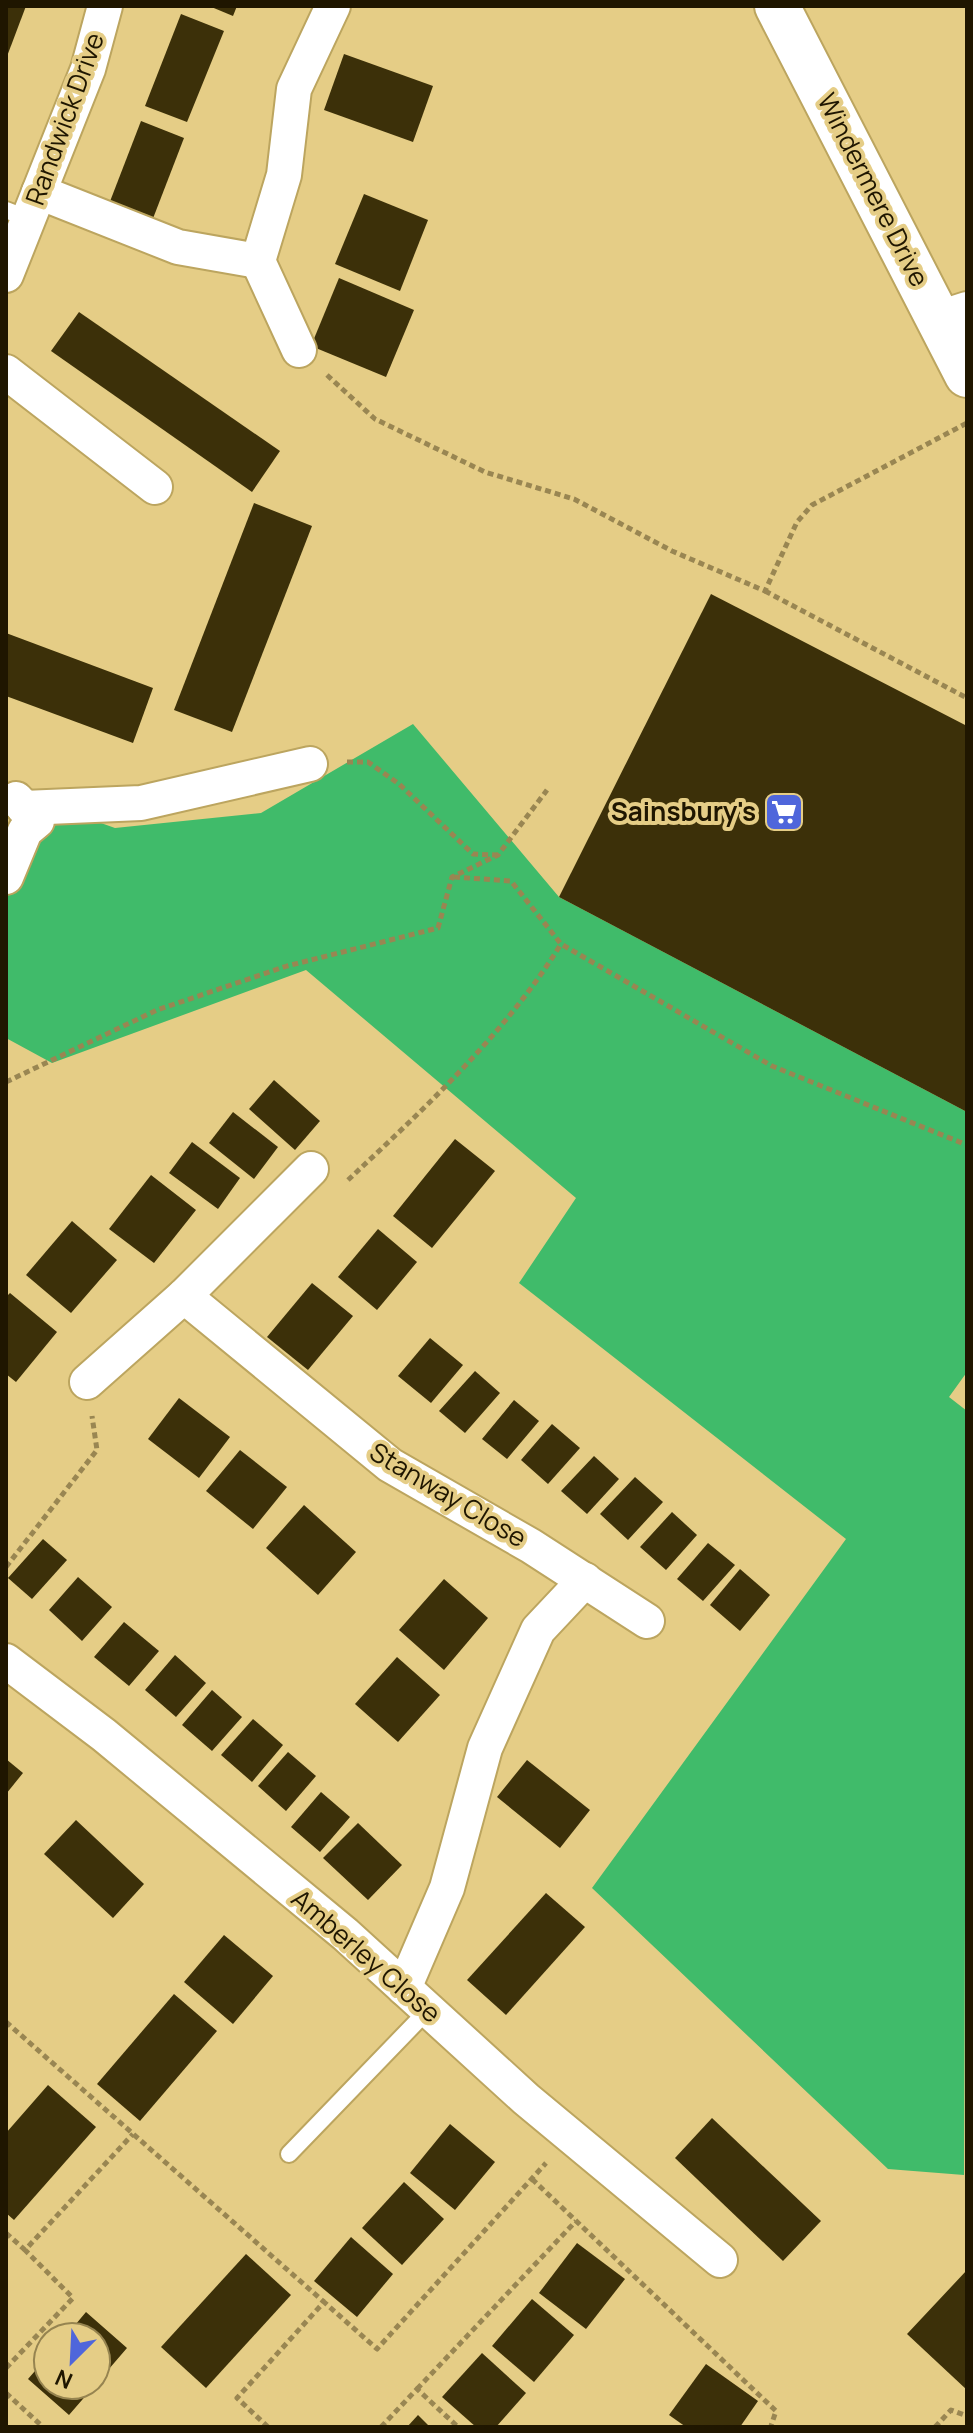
<svg xmlns="http://www.w3.org/2000/svg" width="973" height="2433" font-family="Manrope,sans-serif">
  <rect width="100%" height="100%" fill="#e5cd86"/>
  <path fill="#40bb6a" d="M 413,724 L 559,897 L 967,1112 L 967,1372 L 949,1397 L 967,1411 L 964,2175 L 888,2169 L 592,1888 L 846,1539 L 519,1283 L 576,1198 L 306,970 L 52,1063 L 6,1038 L 6,884 L 39,801 L 115,828 L 261,813 Z"/>
  <g fill="#3c3009">
    <path d="M 6,6 L 26,6 L 6,59 Z"/>
    <path d="M 209,6 L 237,6 L 233,16 Z"/>
    <path d="M 181,14 L 224,31 L 187,122 L 145,106 Z"/>
    <path d="M 344,54 L 433,86 L 413,142 L 324,110 Z"/>
    <path d="M 141,121 L 184,138 L 152,221 L 109,204 Z"/>
    <path d="M 364,194 L 428,220 L 400,291 L 335,264 Z"/>
    <path d="M 339,278 L 414,310 L 386,377 L 311,346 Z"/>
    <path d="M 79,312 L 280,451 L 252,492 L 51,351 Z"/>
    <path d="M 254,503 L 312,526 L 232,732 L 174,710 Z"/>
    <path d="M 711,594 L 967,726 L 967,1112 L 559,897 Z"/>
    <path d="M 6,633 L 153,688 L 133,743 L 6,696 Z"/>
    <path d="M 274,1080 L 320,1121 L 295,1150 L 249,1109 Z"/>
    <path d="M 233,1112 L 278,1147 L 254,1179 L 209,1143 Z"/>
    <path d="M 455,1139 L 495,1171 L 432,1248 L 393,1216 Z"/>
    <path d="M 192,1142 L 240,1178 L 218,1209 L 169,1173 Z"/>
    <path d="M 151,1175 L 196,1210 L 154,1263 L 109,1229 Z"/>
    <path d="M 72,1221 L 117,1260 L 71,1313 L 26,1275 Z"/>
    <path d="M 378,1229 L 417,1262 L 377,1310 L 338,1277 Z"/>
    <path d="M 312,1283 L 353,1316 L 308,1370 L 267,1337 Z"/>
    <path d="M 10,1293 L 57,1332 L 16,1382 L 6,1374 L 6,1297 Z"/>
    <path d="M 430,1338 L 463,1365 L 431,1403 L 398,1376 Z"/>
    <path d="M 475,1371 L 500,1393 L 465,1433 L 439,1411 Z"/>
    <path d="M 179,1398 L 230,1437 L 199,1478 L 148,1439 Z"/>
    <path d="M 514,1400 L 539,1421 L 507,1459 L 482,1439 Z"/>
    <path d="M 552,1424 L 580,1448 L 548,1484 L 521,1460 Z"/>
    <path d="M 240,1450 L 287,1487 L 253,1529 L 206,1491 Z"/>
    <path d="M 594,1456 L 619,1479 L 587,1514 L 561,1491 Z"/>
    <path d="M 635,1477 L 663,1502 L 628,1540 L 600,1514 Z"/>
    <path d="M 304,1505 L 356,1552 L 318,1595 L 266,1548 Z"/>
    <path d="M 672,1512 L 697,1535 L 666,1570 L 640,1547 Z"/>
    <path d="M 43,1539 L 67,1560 L 32,1599 L 8,1578 Z"/>
    <path d="M 708,1543 L 735,1565 L 703,1601 L 677,1579 Z"/>
    <path d="M 740,1569 L 770,1595 L 740,1631 L 710,1605 Z"/>
    <path d="M 78,1577 L 112,1607 L 82,1641 L 49,1610 Z"/>
    <path d="M 444,1579 L 488,1618 L 444,1670 L 399,1630 Z"/>
    <path d="M 124,1622 L 159,1651 L 129,1686 L 94,1657 Z"/>
    <path d="M 175,1655 L 206,1683 L 176,1717 L 145,1690 Z"/>
    <path d="M 397,1657 L 440,1695 L 398,1742 L 355,1704 Z"/>
    <path d="M 212,1690 L 242,1717 L 212,1751 L 182,1725 Z"/>
    <path d="M 253,1719 L 283,1745 L 252,1782 L 221,1755 Z"/>
    <path d="M 288,1752 L 316,1776 L 286,1811 L 258,1786 Z"/>
    <path d="M 6,1759 L 23,1773 L 6,1794 Z"/>
    <path d="M 527,1760 L 590,1810 L 560,1848 L 497,1797 Z"/>
    <path d="M 321,1792 L 350,1817 L 320,1852 L 291,1827 Z"/>
    <path d="M 76,1820 L 144,1884 L 113,1918 L 44,1854 Z"/>
    <path d="M 358,1823 L 402,1865 L 368,1900 L 323,1858 Z"/>
    <path d="M 546,1893 L 585,1927 L 506,2015 L 467,1980 Z"/>
    <path d="M 224,1935 L 273,1976 L 233,2024 L 184,1982 Z"/>
    <path d="M 174,1994 L 217,2031 L 140,2121 L 97,2084 Z"/>
    <path d="M 48,2085 L 96,2127 L 14,2220 L 6,2213 L 6,2133 Z"/>
    <path d="M 712,2118 L 821,2221 L 783,2261 L 675,2158 Z"/>
    <path d="M 450,2124 L 495,2162 L 455,2210 L 410,2173 Z"/>
    <path d="M 404,2182 L 444,2219 L 402,2265 L 362,2228 Z"/>
    <path d="M 351,2237 L 393,2274 L 357,2317 L 314,2281 Z"/>
    <path d="M 577,2243 L 625,2279 L 586,2329 L 539,2293 Z"/>
    <path d="M 246,2254 L 291,2295 L 206,2388 L 161,2347 Z"/>
    <path d="M 967,2270 L 967,2390 L 907,2334 Z"/>
    <path d="M 532,2299 L 574,2335 L 534,2382 L 492,2346 Z"/>
    <path d="M 86,2312 L 127,2348 L 96,2384 L 96,2337 L 65,2337 Z"/>
    <path d="M 482,2353 L 526,2393 L 496,2427 L 476,2427 L 442,2397 Z"/>
    <path d="M 48,2356 L 48,2385 L 95,2385 L 69,2415 L 28,2379 Z"/>
    <path d="M 706,2364 L 758,2401 L 740,2427 L 686,2427 L 669,2415 Z"/>
    <path d="M 418,2415 L 430,2427 L 407,2427 Z"/>
  </g>
  <g fill="none" stroke-linecap="round" stroke-linejoin="round">
    <g stroke="#bca55f" stroke-width="20">
      <g id="lane">
        <path d="M 6,210 L 29,219"/>
        <path d="M 289,2154 L 428,2010"/>
      </g>
    </g>
    <g stroke="#bca55f" stroke-width="38">
      <g id="street">
        <path d="M 39,192 L 178,247 L 258,261 L 284,175 L 294,89 L 333,6"/>
        <path d="M 258,261 L 299,350"/>
        <path d="M 6,275 L 88,69 L 105,6"/>
        <path d="M 939,318 L 967,309"/>
        <path d="M 6,372 L 155,487"/>
        <path d="M 24,808 L 141,803 L 310,764"/>
        <path d="M 6,877 L 25,831 L 37,821 L 16,799"/>
        <path d="M 184,1296 L 390,1465 L 531,1546 L 647,1621"/>
        <path d="M 87,1382 L 184,1296 L 311,1169"/>
        <path d="M 6,1661 L 104,1735 L 345,1934 L 526,2099 L 720,2260"/>
        <path d="M 404,1988 L 447,1888 L 485,1748 L 538,1630 L 585,1580"/>
      </g>
    </g>
    <g stroke="#bca55f" stroke-width="48">
      <path id="secondary" d="M 777,6 L 967,375"/>
    </g>
    <g stroke="#998652" stroke-width="5" stroke-dasharray="6 4" stroke-linecap="butt">
      <path d="M 327,375 L 375,419 L 485,472 L 574,499 L 672,551 L 765,591 L 797,522 L 812,505 L 967,423"/>
      <path d="M 765,591 L 967,698"/>
      <path d="M 347,762 L 368,762 L 399,784 L 473,854 L 497,855"/>
      <path d="M 454,877 L 511,881 L 561,944 L 772,1066 L 967,1145"/>
      <path d="M 6,1082 L 157,1010 L 287,966 L 438,928 L 452,877 L 498,855 L 547,790"/>
      <path d="M 348,1180 C 424,1109 506,1033 561,944"/>
      <path d="M 6,1567 L 97,1450 L 92,1416"/>
      <path d="M 6,2022 L 324,2302"/>
      <path d="M 532,2179 L 776,2411 L 771,2426"/>
      <path d="M 6,2233 L 25,2250"/>
      <path d="M 6,2368 L 73,2298 L 25,2250 L 133,2134"/>
      <path d="M 417,2389 L 576,2221"/>
      <path d="M 6,2393 L 43,2427"/>
      <path d="M 268,2427 L 237,2398 L 324,2302 L 377,2349 L 546,2163"/>
      <path d="M 381,2427 L 417,2389 L 458,2427"/>
      <path d="M 935,2427 L 951,2410 L 967,2416"/>
    </g>
    <use href="#lane" stroke="#fff" stroke-width="16"/>
    <use href="#street" stroke="#fff" stroke-width="34"/>
    <use href="#secondary" stroke="#fff" stroke-width="44"/>
  </g>
  <defs>
    <g id="supermarket-square" transform="scale(2)"><rect x="-9" y="-9" width="18" height="18" rx="4" fill="#4f66db" stroke="#e5cd86"/><path d="M-6-5.5h2.5l.6 2H6L4.5 2H-2.5L-4.4-4H-6ZM-1.5 3.2a1.3 1.3 0 1 0 .1 0ZM3 3.2a1.3 1.3 0 1 0 .1 0Z" fill="#fff"/></g>
  </defs>
  <g fill-rule="evenodd">
    <use href="#supermarket-square" x="784" y="812"/>
  </g>
  <g text-anchor="middle" stroke-width="8" stroke-linejoin="round" paint-order="stroke">
    <g font-size="26" fill="#1f1600" stroke="#e5cd86">
      <text transform="translate(65 119) rotate(-70)" y="9">Randwick Drive</text>
      <text transform="translate(873 190) rotate(63)" y="9">Windermere Drive</text>
      <text transform="translate(448 1495) rotate(31)" y="9">Stanway Close</text>
      <text transform="translate(366 1956) rotate(41)" y="9">Amberley Close</text>
    </g>
    <g font-size="26" font-weight="bold" fill="#1f1600" stroke="#e5cd86" text-anchor="end">
      <text x="756" y="821">Sainsbury's</text>
    </g>
  </g>
  <rect width="973" height="2433" fill="none" stroke="#1f1600" stroke-width="16"/>
  <g transform="translate(72 2361) rotate(204)"><circle r="38" fill="#e5cd86" stroke="#968450" stroke-width="2"/>
  <path d="M0-6L14 30L0 20L-14 30Z" fill="#4f66db"/>
  <text y="-12" font-size="22" font-weight="bold" text-anchor="middle" fill="#1f1600">N</text>
  </g>
</svg>
